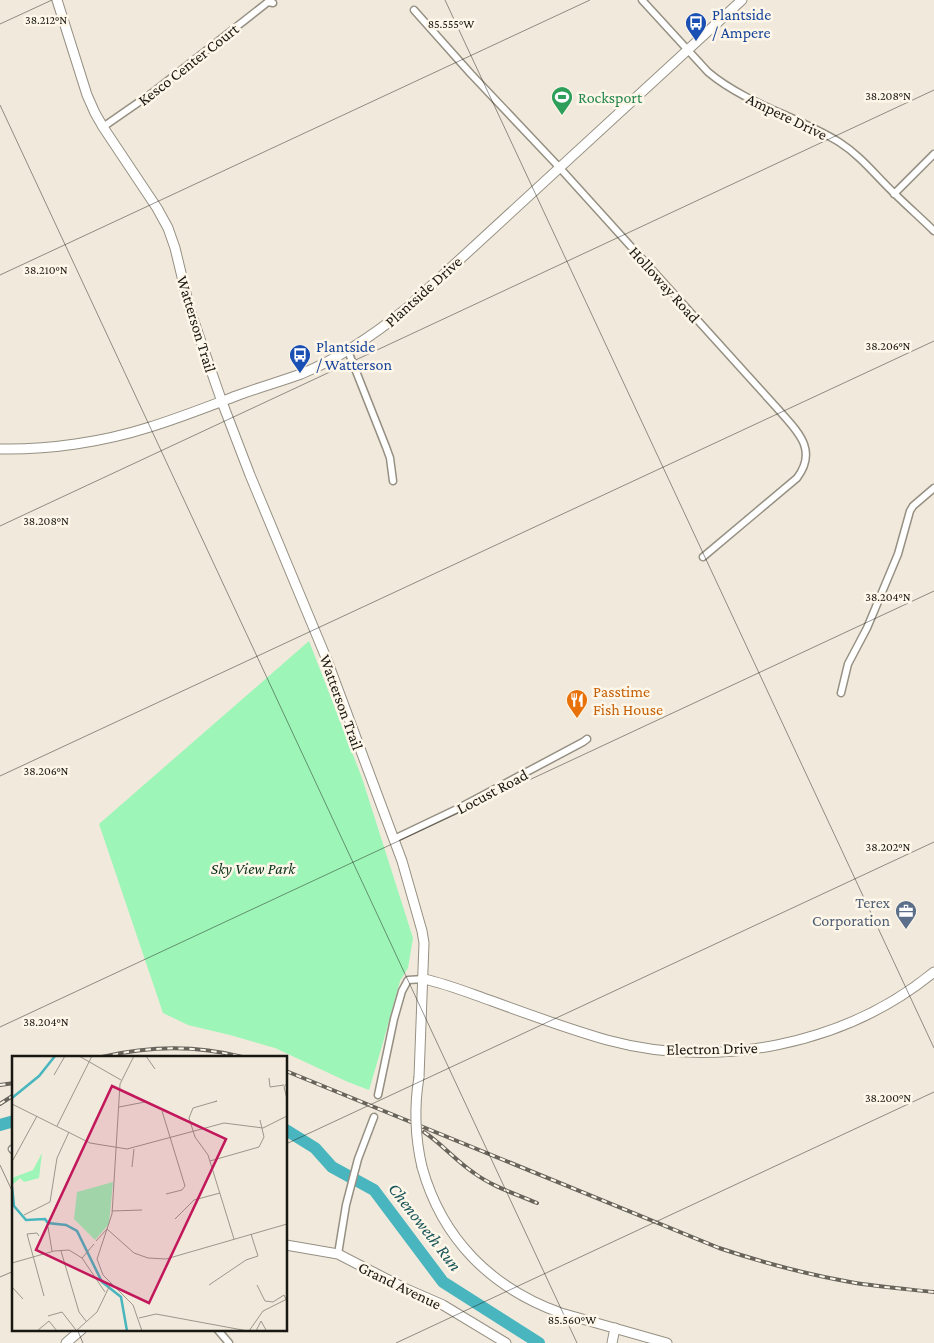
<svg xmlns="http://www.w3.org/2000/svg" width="934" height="1343" font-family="'Crimson Pro',serif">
  <rect width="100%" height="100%" fill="#f1eadc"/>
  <path fill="#9df5b8" d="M 309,641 L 362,778 L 413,938 L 408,968 L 400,981 L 382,1046 L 369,1090 L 348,1082 L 275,1048 L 230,1035 L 188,1025 L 163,1013 L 99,824 Z"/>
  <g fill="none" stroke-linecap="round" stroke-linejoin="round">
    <g stroke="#49b5be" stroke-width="12">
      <path d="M 0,1125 L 14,1121"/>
      <path d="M 286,1130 L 315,1148 L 332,1167 L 374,1190 L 443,1282 L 539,1343"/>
    </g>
    <g stroke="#969083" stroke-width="9">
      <g id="street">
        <path d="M 642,0 L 708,72 C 746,104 797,116 839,142 C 861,156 876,176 895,194 C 908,207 921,218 934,231"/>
        <path d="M 414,10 L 471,74 L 559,167 L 777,408 C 796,430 819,449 797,478 L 703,557"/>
        <path d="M 103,127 L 152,93 L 268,2 L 273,3"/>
        <path d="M 894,194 L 934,154"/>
        <path d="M 348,351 L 386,447 L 390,458 L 393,481"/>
        <path d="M 841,693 L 848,664 L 867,628 L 898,554 L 910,511 L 913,506 L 934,488"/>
        <path d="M 394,839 L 459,808 L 583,742 L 587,739"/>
        <path d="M 378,1095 L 394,1019 L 402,991 L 408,980 L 424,979"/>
        <path d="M 12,1149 L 14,1151"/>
        <path d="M 338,1254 L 346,1205 L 358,1159 L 374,1117"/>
        <path d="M 217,1329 L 229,1343"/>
      </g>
    </g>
    <g stroke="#969083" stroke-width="11">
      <g id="secondary">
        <path d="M 57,0 L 87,95 L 95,113 L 103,127 L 157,208 L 168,228 L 175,248 L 190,310 L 222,402 L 250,475 L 327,660 L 402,861 L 422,931 L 424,943 L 419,1077"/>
        <path d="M 0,449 C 49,450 103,442 150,427 C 179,418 207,407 236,396 C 257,388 279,382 301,374 C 340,358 374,335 407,308 L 742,0"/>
        <path d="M 424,979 C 447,984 469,993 492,1001 C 530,1015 568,1029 607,1040 C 717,1070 845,1045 934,972"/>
        <path d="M 422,1167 C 442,1239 491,1288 561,1313 L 667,1343"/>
        <path d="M 286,1245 L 338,1254 L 404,1288 L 443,1305 L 506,1343"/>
        <path d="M 66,1343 L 82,1329"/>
        <path d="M 612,1343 L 615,1328"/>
      </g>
    </g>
    <use href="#street" stroke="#fff" stroke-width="6"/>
    <use href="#secondary" stroke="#fff" stroke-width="9"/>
    <g stroke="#68645c" stroke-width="4">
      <g id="rail">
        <path d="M 102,1057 C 149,1046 196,1045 242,1057"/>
        <path d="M 286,1071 L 719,1248 C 761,1262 805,1274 850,1282 C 878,1287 906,1289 934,1292"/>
        <path d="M 0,1085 L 14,1083"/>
        <path d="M 0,1104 L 14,1095"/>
        <path d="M 424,1132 C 442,1144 456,1161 474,1173 C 493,1187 516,1194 537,1203"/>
      </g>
    </g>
    <use href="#rail" stroke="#fef7e9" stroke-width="2" stroke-dasharray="5.5" stroke-linecap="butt"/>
    <g stroke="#969083" stroke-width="11" stroke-linecap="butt">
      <path id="secondary-bridge" d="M 419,1077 C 414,1107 415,1137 422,1167"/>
    </g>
    <use href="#secondary-bridge" stroke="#fff" stroke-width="9"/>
  </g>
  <path fill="none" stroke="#191712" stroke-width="1" stroke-opacity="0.45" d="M 445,0 L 934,1048M 0,24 L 52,0M 0,105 L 577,1343M 0,275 L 590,0M 0,526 L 934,90M 0,776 L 934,341M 0,1027 L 934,591M 286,1144 L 934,842M 0,1165 L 14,1195M 0,1277 L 14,1271M 77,1329 L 83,1343M 396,1343 L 934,1092"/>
  <defs>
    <g id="bus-pin" transform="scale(1.125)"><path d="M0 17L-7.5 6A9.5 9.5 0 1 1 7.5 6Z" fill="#1a4fb4" stroke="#fef7e9"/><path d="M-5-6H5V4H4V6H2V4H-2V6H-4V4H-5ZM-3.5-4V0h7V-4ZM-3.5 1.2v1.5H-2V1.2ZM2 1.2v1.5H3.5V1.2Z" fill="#fff"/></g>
    <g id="stadium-pin" transform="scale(1.125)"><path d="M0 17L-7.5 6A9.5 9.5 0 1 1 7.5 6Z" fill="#2e9e5b" stroke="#fef7e9"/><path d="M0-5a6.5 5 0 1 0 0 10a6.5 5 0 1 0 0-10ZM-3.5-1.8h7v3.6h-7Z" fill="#fff"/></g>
    <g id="restaurant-pin" transform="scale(1.125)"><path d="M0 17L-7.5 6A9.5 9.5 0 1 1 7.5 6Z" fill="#e8710a" stroke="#fef7e9"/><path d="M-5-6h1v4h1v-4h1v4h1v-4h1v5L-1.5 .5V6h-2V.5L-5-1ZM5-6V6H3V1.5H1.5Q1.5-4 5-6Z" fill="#fff"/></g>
    <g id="office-pin" transform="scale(1.125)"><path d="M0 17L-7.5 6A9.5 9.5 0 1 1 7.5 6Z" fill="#5c6f8a" stroke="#fef7e9"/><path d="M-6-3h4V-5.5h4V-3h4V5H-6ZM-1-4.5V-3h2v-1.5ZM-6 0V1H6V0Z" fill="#fff"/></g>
  </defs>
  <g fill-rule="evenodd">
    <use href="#bus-pin" x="696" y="23"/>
    <use href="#stadium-pin" x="562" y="97"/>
    <use href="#bus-pin" x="300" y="355"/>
    <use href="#restaurant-pin" x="577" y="700"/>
    <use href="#office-pin" x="906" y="911"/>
  </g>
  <g text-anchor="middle" stroke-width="5" stroke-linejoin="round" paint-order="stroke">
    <g font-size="16" fill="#164399" stroke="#fef7e9" text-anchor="start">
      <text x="712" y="20">Plantside<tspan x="712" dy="18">/ Ampere</tspan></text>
      <text x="316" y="352">Plantside<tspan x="316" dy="18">/ Watterson</tspan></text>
    </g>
    <g font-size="16" fill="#191712" stroke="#fef7e9">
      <text transform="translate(188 64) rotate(-38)" y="6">Kesco Center Court</text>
      <text transform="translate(787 116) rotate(26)" y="6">Ampere Drive</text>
      <text transform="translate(665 284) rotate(48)" y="6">Holloway Road</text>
      <text transform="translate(423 291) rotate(-42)" y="6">Plantside Drive</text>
      <text transform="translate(197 324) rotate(73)" y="6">Watterson Trail</text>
      <text transform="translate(342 702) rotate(70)" y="6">Watterson Trail</text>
      <text transform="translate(492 791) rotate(-28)" y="6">Locust Road</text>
      <text transform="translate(712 1048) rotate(-1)" y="6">Electron Drive</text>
      <text transform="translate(400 1285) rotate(26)" y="6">Grand Avenue</text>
    </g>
    <g font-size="16" fill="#27864d" stroke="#fef7e9" text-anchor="start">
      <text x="578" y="103">Rocksport</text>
    </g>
    <g font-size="16" fill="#c56008" stroke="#fef7e9" text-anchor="start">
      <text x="593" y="697">Passtime<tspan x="593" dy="18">Fish House</tspan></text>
    </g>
    <g font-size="16" font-style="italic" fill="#0c331b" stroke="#fef7e9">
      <text x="253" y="874">Sky View Park</text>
    </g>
    <g font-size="16" fill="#4e5e75" stroke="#fef7e9" text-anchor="end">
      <text x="890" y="908">Terex<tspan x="890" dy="18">Corporation</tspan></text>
    </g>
    <g font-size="18" font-style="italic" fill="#19565b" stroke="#fef7e9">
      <text transform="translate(425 1227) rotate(52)" y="6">Chenoweth Run</text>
    </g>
  </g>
  <g transform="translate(12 1056)">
    <rect width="275" height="275" fill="#f1eadc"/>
    <path d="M 30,97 L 27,122 L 12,126 L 8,122 L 0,129 L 0,122 L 21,114 ZM 101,126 L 97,168 L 83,184 L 62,163 L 65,136 Z" fill="#9df5b8"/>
    <path fill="none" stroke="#49b5be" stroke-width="2.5" d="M 0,42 L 27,20 L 43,0M 0,131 L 2,150 L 14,164 L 33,163 L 36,167 L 54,169 L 65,175 L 90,226 L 109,241 L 115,275"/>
    <path fill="none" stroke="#9b968b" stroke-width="1" d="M 67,0 L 109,24M 122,0 L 108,28 L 100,158 L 85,203 L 91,219 L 121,249 L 130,275M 134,0 L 143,13M 42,19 L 53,0M 257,22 L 258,31 L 272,29M 275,27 L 272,31 L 275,43M 202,46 L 205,45 L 181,52 L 177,62 L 183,81 L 196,99 L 222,183M 0,48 L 78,87 L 115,93 L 212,67 L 251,72 L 275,60M 107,51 L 133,46M 150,55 L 173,130 L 170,134 L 154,138M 45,70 L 80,0M 1,104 L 25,60M 198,105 L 247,91 L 252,81 L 248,64M 120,111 L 122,93M 100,155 L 130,154M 12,159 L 38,146 L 45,102 L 57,76M 163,163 L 182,144 L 208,137M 36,171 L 40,195M 27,180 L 25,177 L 15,178 L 32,240M 84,185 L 95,173 L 122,197 L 136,202 L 154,203 L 275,168M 49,195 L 67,256 L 74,265M 70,202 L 82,188M 0,207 L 42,195 L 57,194 L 70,202 L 93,236M 197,229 L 234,204 L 246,200 L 239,178M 245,229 L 253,245 L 261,246 L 272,239 L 275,245M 0,231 L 11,243M 36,260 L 50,256 L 64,274M 127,262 L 144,258 L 236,275M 25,275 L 37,265 L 45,275M 64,275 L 85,256 L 99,227M 237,275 L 251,255 L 275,243M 244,275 L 249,265 L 254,274"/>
    <path fill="#c2185b" fill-opacity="0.15" stroke="#c2185b" stroke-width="2.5" d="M 100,30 L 214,83 L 137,247 L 24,194 Z"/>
    <rect width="275" height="275" fill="none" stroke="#191712" stroke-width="2.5"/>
  </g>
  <g font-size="12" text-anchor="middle" fill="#191712" stroke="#fef7e9" stroke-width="5" stroke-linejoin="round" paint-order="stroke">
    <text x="46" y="24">38.212°N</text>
    <text x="451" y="28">85.555°W</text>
    <text x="888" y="100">38.208°N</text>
    <text x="46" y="274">38.210°N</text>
    <text x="888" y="350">38.206°N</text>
    <text x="46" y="525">38.208°N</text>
    <text x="888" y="601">38.204°N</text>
    <text x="46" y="775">38.206°N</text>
    <text x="888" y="851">38.202°N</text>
    <text x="46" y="1026">38.204°N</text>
    <text x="888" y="1102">38.200°N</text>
    <text x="572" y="1324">85.560°W</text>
  </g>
</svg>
